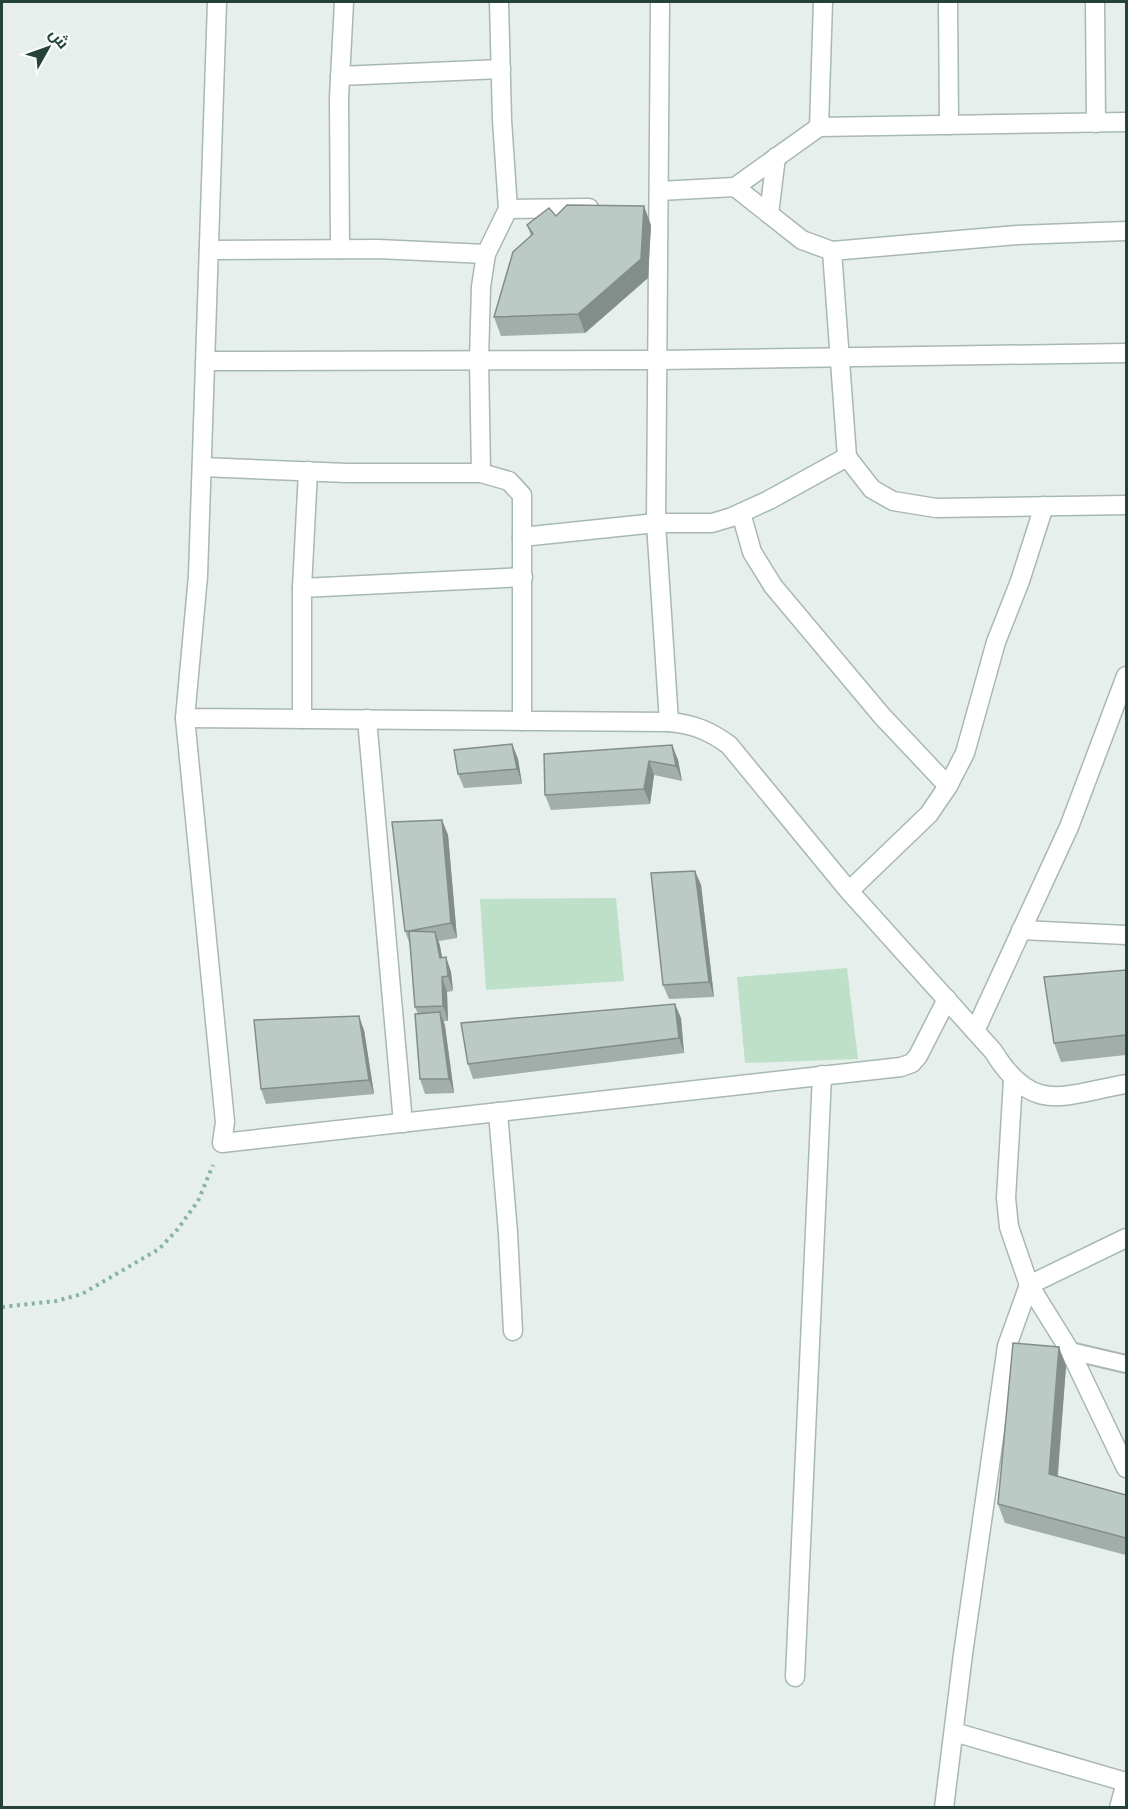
<svg xmlns="http://www.w3.org/2000/svg" width="1128" height="1809" font-family="'Space Grotesk',Cairo,sans-serif">
  <rect width="100%" height="100%" fill="#e6efeb"/>
  <g fill="#bfe0c8">
    <path d="M 616,898 L 624,981 L 486,990 L 480,899 Z"/>
    <path d="M 847,968 L 858,1059 L 745,1063 L 737,977 Z"/>
  </g>
  <g fill="none" stroke-linecap="round" stroke-linejoin="round">
    <g stroke="#a8b8b2" stroke-width="20">
      <path id="lane" d="M 1070,1351 L 1126,1364"/>
    </g>
    <g stroke="#a8b8b2" stroke-width="21">
      <g id="street">
        <path d="M 217,2 L 198,576 L 185,718 L 669,722 C 693,724 710,731 729,745 L 849,891 L 993,1051 C 1033,1116 1063,1095 1126,1084"/>
        <path d="M 499,2 L 502,120 L 508,209 L 589,208"/>
        <path d="M 660,2 L 656,523 L 669,722"/>
        <path d="M 823,2 L 819,127 L 1126,122"/>
        <path d="M 948,2 L 949,125"/>
        <path d="M 1095,2 L 1096,123"/>
        <path d="M 340,76 L 501,69"/>
        <path d="M 735,187 L 819,127"/>
        <path d="M 659,191 L 735,187 L 802,240 L 832,251"/>
        <path d="M 769,214 L 776,157"/>
        <path d="M 1126,231 L 1017,235 L 832,251 L 847,457 L 872,489 L 893,501 L 936,508 L 1126,505"/>
        <path d="M 340,249 L 339,98 L 344,2"/>
        <path d="M 209,250 L 378,249 L 486,254"/>
        <path d="M 206,361 L 657,360 L 1126,353"/>
        <path d="M 202,467 L 347,473 L 481,473 L 479,360 L 481,287 L 486,254 L 508,209"/>
        <path d="M 481,473 L 509,481 L 522,495 L 522,721"/>
        <path d="M 741,513 L 752,552 L 773,586 L 882,716 L 948,786"/>
        <path d="M 522,537 L 656,523 L 712,523 L 732,517 L 769,500 L 847,457"/>
        <path d="M 302,588 L 308,471"/>
        <path d="M 185,718 L 225,1122 L 222,1143 L 901,1067 L 912,1063 L 918,1056 L 947,999"/>
        <path d="M 302,719 L 302,588 L 523,577"/>
        <path d="M 367,719 L 403,1123"/>
        <path d="M 849,891 L 929,814 L 948,786 L 965,753 L 996,642 L 1020,581 L 1044,506"/>
        <path d="M 1021,930 L 1126,935"/>
        <path d="M 975,1031 L 1069,827 L 1126,676"/>
        <path d="M 1013,1080 L 1006,1198 L 1009,1227 L 1029,1285 L 1070,1351 L 1126,1468"/>
        <path d="M 498,1112 L 508,1233 L 513,1331"/>
        <path d="M 795,1677 L 822,1075"/>
        <path d="M 954,1732 L 1126,1782"/>
        <path d="M 944,1808 L 963,1654 L 1007,1346 L 1029,1285 L 1126,1238"/>
        <path d="M 1119,1808 L 1126,1782"/>
      </g>
    </g>
    <path stroke="#86b3a5" stroke-width="4" stroke-dasharray="3 4.5" stroke-linecap="butt" d="M 2,1307 L 56,1301 L 82,1294 L 159,1249 L 177,1230 L 198,1201 L 213,1165"/>
    <use href="#lane" stroke="#fff" stroke-width="16"/>
    <use href="#street" stroke="#fff" stroke-width="18"/>
  </g>
  <g fill="#a1aea9">
    <path d="M 556,216 L 651,225 L 648,278 L 585,333 L 501,336 L 494,317 L 531,236 L 527,225 Z"/>
    <path d="M 512,744 L 518,759 L 522,784 L 464,788 L 458,774 Z"/>
    <path d="M 672,745 L 678,760 L 682,781 L 654,775 L 650,804 L 551,810 L 545,795 Z"/>
    <path d="M 442,820 L 448,835 L 457,938 L 439,941 L 442,958 L 446,957 L 451,972 L 453,991 L 447,992 L 448,1021 L 444,1021 L 445,1026 L 454,1093 L 425,1094 L 420,1079 L 418,1014 L 415,1007 L 410,945 L 405,931 Z"/>
    <path d="M 695,871 L 701,885 L 714,997 L 669,999 L 663,985 Z"/>
    <path d="M 1126,970 L 1126,1055 L 1061,1062 L 1054,1043 Z"/>
    <path d="M 681,1018 L 684,1053 L 473,1079 L 468,1064 Z"/>
    <path d="M 364,1030 L 374,1094 L 266,1104 L 261,1089 Z"/>
    <path d="M 1066,1366 L 1058,1476 L 1126,1495 L 1126,1555 L 1005,1523 L 998,1504 Z"/>
  </g>
  <g fill="#838d89">
    <path d="M 644,206 L 651,225 L 648,278 L 585,333 L 578,314 Z"/>
    <path d="M 512,744 L 518,759 L 522,784 L 517,769 Z"/>
    <path d="M 672,745 L 678,760 L 682,781 L 676,766 Z"/>
    <path d="M 649,761 L 654,775 L 650,804 L 644,789 Z"/>
    <path d="M 442,820 L 448,835 L 457,938 L 451,923 Z"/>
    <path d="M 695,871 L 701,885 L 714,997 L 709,982 Z"/>
    <path d="M 435,932 L 440,946 L 445,973 L 440,958 Z"/>
    <path d="M 446,957 L 451,972 L 453,991 L 448,976 Z"/>
    <path d="M 442,977 L 447,992 L 448,1021 L 443,1006 Z"/>
    <path d="M 675,1004 L 681,1018 L 684,1053 L 679,1038 Z"/>
    <path d="M 440,1012 L 445,1026 L 454,1093 L 449,1079 Z"/>
    <path d="M 359,1016 L 364,1030 L 374,1094 L 369,1080 Z"/>
    <path d="M 1059,1347 L 1066,1366 L 1056,1493 L 1049,1474 Z"/>
  </g>
  <g fill="#bbcac4" stroke="#838d89" stroke-width="1.5">
    <path d="M 567,205 L 644,206 L 641,259 L 578,314 L 494,317 L 513,252 L 533,234 L 527,225 L 549,208 L 556,216 Z"/>
    <path d="M 512,744 L 517,769 L 458,774 L 454,750 Z"/>
    <path d="M 672,745 L 676,766 L 649,761 L 644,789 L 545,795 L 544,754 Z"/>
    <path d="M 442,820 L 451,923 L 409,931 L 435,932 L 440,958 L 446,957 L 448,976 L 442,977 L 443,1006 L 415,1007 L 409,931 L 405,931 L 392,822 Z"/>
    <path d="M 695,871 L 709,982 L 663,985 L 651,873 Z"/>
    <path d="M 1126,970 L 1126,1035 L 1054,1043 L 1044,977 Z"/>
    <path d="M 675,1004 L 679,1038 L 468,1064 L 461,1023 Z"/>
    <path d="M 440,1012 L 449,1079 L 420,1079 L 415,1014 Z"/>
    <path d="M 359,1016 L 369,1080 L 261,1089 L 254,1020 Z"/>
    <path d="M 1013,1343 L 1059,1347 L 1049,1474 L 1126,1495 L 1126,1538 L 998,1504 Z"/>
  </g>
  <rect width="1128" height="1809" fill="none" stroke="#24423a" stroke-width="6"/>
  <g transform="translate(48 48) rotate(50)" stroke="#f7fbf9" stroke-width="4.5" paint-order="stroke">
  <path d="M0-4.5L10 22L0 15L-10 22Z" fill="#24423a"/>
  <text y="-9" font-size="16" font-weight="bold" text-anchor="middle" fill="#24423a">ش</text>
  </g>
</svg>
